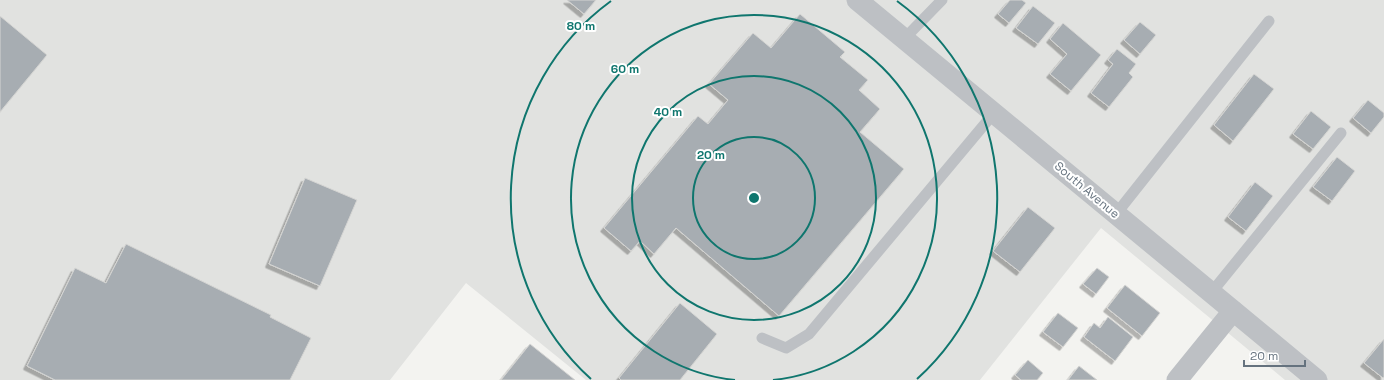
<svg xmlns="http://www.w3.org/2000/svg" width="1384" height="380" font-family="'Space Grotesk',sans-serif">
  <defs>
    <filter id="shadow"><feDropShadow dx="-3.5" dy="3.5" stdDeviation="0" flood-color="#0004"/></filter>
  </defs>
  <rect width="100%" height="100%" fill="#f3f3f0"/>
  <path fill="#e1e2e0" d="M 0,0 L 1384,0 L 1384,380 L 1285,380 L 1101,228 L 980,380 L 586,380 L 466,283 L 390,380 L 0,380 Z"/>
  <g fill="#a7adb2" stroke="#d5d5d3" filter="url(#shadow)">
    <path d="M 567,0 L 596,0 L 584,14 Z"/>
    <path d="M 1010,0 L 1022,0 L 1026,3 L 1009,23 L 998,14 Z"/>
    <path d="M 1033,6 L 1055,23 L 1038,44 L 1016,28 Z"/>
    <path d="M 800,14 L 845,52 L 840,57 L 868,80 L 859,90 L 880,109 L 860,132 L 904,169 L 779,316 L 676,228 L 654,254 L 640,241 L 631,251 L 604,228 L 698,116 L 708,124 L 728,100 L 709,84 L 753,33 L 771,48 Z"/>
    <path d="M 0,16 L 47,55 L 0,112 Z"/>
    <path d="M 1140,22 L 1156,35 L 1140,54 L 1124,40 Z"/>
    <path d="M 1063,23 L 1101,55 L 1071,91 L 1050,74 L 1067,54 L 1050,39 Z"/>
    <path d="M 1117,49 L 1136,64 L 1129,73 L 1133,77 L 1109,107 L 1091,93 L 1113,64 L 1108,60 Z"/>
    <path d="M 1254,74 L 1274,89 L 1233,141 L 1214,125 Z"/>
    <path d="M 1368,100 L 1384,113 L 1384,117 L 1371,133 L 1353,118 Z"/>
    <path d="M 1311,111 L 1331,127 L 1313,149 L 1293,134 Z"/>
    <path d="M 1337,157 L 1355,171 L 1332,201 L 1313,187 Z"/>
    <path d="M 305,178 L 357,200 L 320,286 L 269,264 Z"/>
    <path d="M 1255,182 L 1273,196 L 1246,231 L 1228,217 Z"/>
    <path d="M 1028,207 L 1055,228 L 1020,272 L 993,251 Z"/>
    <path d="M 126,244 L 271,315 L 270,317 L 311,338 L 290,380 L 55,380 L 27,366 L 75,268 L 106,283 Z"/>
    <path d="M 1097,268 L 1109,277 L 1096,294 L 1083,284 Z"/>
    <path d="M 1125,285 L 1160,313 L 1142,336 L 1107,308 Z"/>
    <path d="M 680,303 L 717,334 L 680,380 L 621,380 L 619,378 Z"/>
    <path d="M 1058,313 L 1078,328 L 1063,347 L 1043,332 Z"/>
    <path d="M 1108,317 L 1133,337 L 1115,361 L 1084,337 L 1094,323 L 1100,328 Z"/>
    <path d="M 1384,339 L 1384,377 L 1383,378 L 1364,363 Z"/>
    <path d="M 530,344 L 575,380 L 501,380 Z"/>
    <path d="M 1028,360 L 1043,373 L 1037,380 L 1021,380 L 1015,375 Z"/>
    <path d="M 1079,366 L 1097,380 L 1068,380 Z"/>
  </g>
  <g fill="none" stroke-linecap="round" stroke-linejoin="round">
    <g stroke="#bdc0c4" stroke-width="11">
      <path d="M 904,39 L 942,0"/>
      <path d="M 1116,214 L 1269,21"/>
      <path d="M 1211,293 L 1341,133"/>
      <path d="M 762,338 L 786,348 L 809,334 L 994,113"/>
    </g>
    <g stroke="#bdc0c4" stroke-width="21">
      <path d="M 857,0 L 1317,380"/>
      <path d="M 1177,380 L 1233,311"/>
    </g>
  </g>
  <g fill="none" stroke="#0f766e" stroke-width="2">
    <circle cx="754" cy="198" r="61"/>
    <circle cx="754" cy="198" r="122"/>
    <path d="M735 380A183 183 0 1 1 773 380"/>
    <path d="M591 379A244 244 0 0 1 611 1M897 1A244 244 0 0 1 917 379"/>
  </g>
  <g text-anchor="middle" stroke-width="4" stroke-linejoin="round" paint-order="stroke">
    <g font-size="12" fill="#65727e" stroke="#fff">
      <text transform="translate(1087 190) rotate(40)" y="4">South Avenue</text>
    </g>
  </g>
  <circle cx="754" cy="198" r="6" fill="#0f766e" stroke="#fff" stroke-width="2"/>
  <g font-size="12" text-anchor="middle" font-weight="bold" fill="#0f766e" stroke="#fff" stroke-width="4" stroke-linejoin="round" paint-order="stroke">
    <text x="581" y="30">80 m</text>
    <text x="625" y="73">60 m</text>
    <text x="668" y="116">40 m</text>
    <text x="711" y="159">20 m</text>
  </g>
  <path d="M1244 360v6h61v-6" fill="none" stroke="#65727e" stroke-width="2"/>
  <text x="1250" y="360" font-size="12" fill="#65727e" stroke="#ffffff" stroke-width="3" paint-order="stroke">20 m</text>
</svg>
